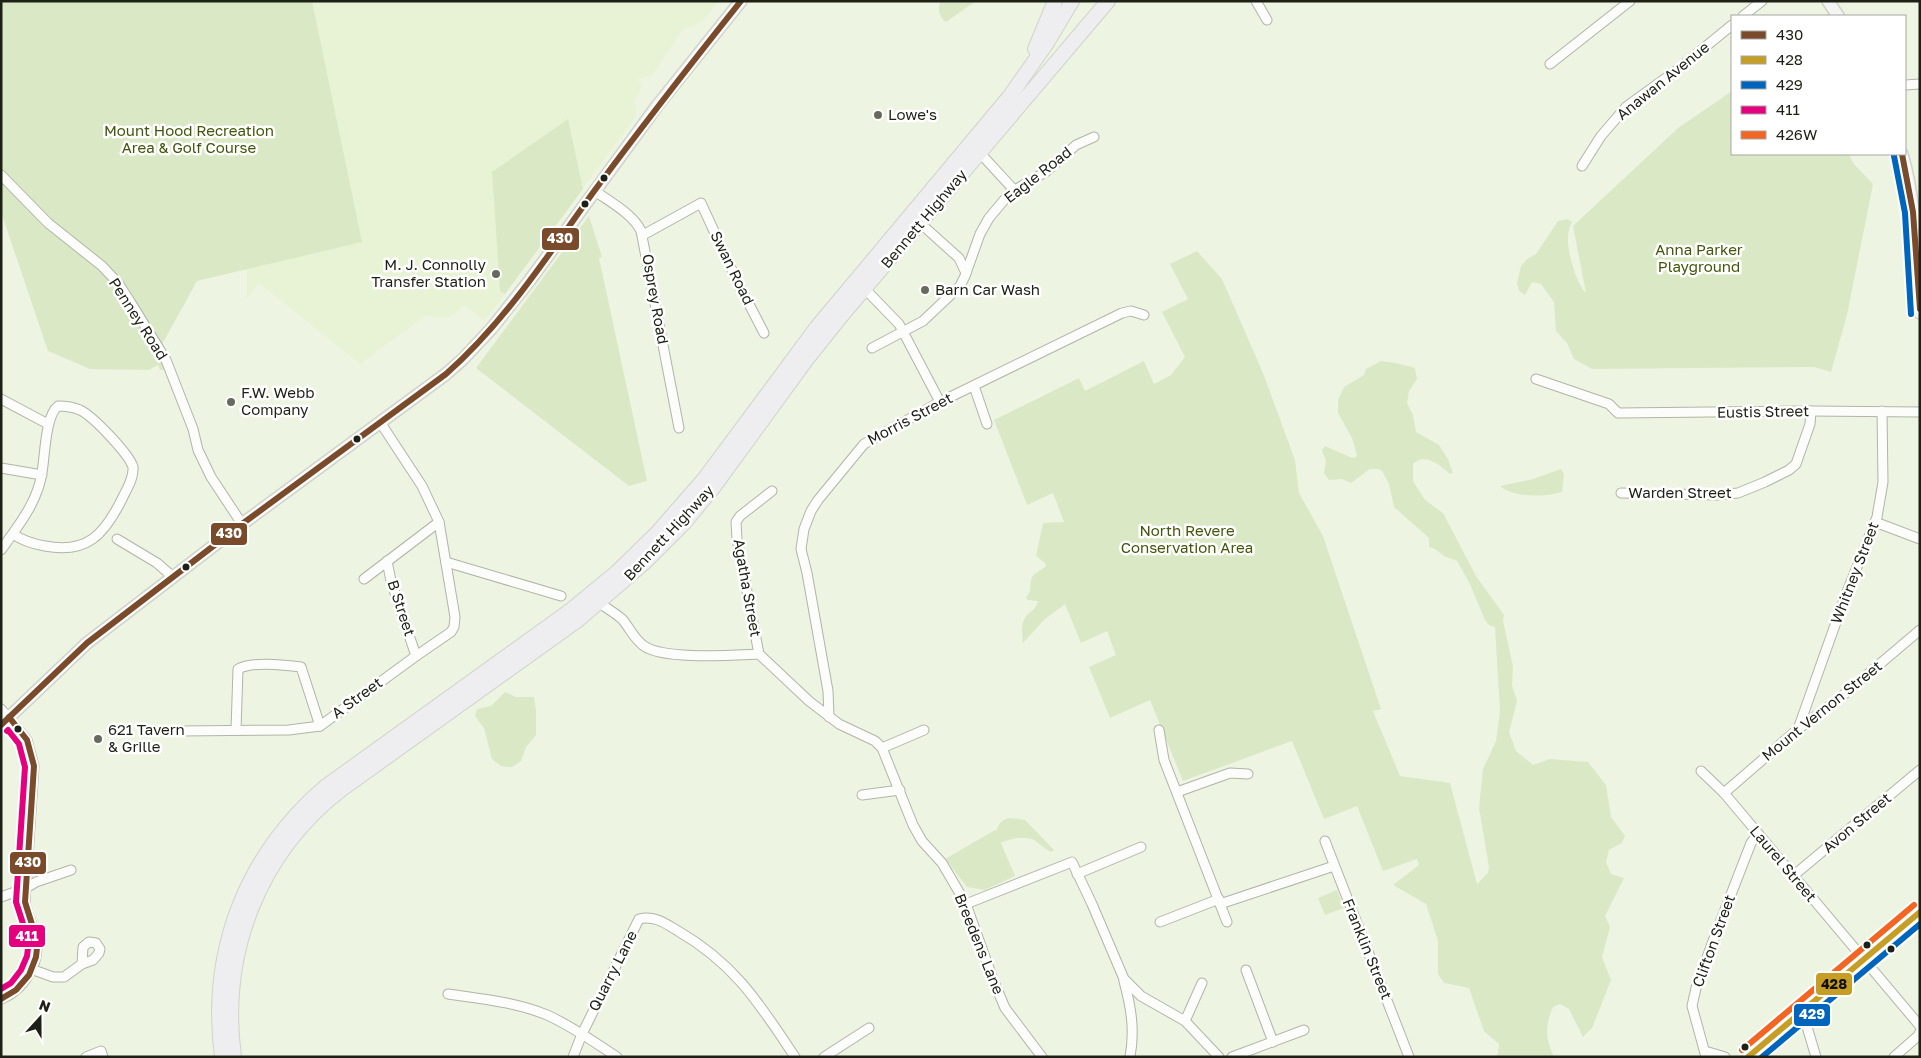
<svg xmlns="http://www.w3.org/2000/svg" width="1921" height="1058" font-family="'Golos Text',sans-serif">
  <rect width="100%" height="100%" fill="#eef4e2"/>
  <path fill="#e8f3d5" d="M 312,1 L 719,1 L 702,22 L 682,30 L 652,75 L 636,80 L 643,84 L 634,102 L 636,107 L 636,116 L 583,189 L 568,120 L 492,172 L 500,291 L 505,294 L 484,321 L 465,305 L 448,318 L 425,316 L 360,364 L 259,283 L 247,298 L 247,259 L 301,14 Z"/>
  <g fill="#dbe8c5">
    <path d="M 1,1 L 312,1 L 362,242 L 197,281 L 160,348 L 165,370 L 160,370 L 158,365 L 149,370 L 90,369 L 48,351 L 1,212 Z"/>
    <path d="M 941,1 L 976,1 L 946,22 C 939,17 937,9 941,1 Z"/>
    <path d="M 1732,91 L 1732,154 L 1849,154 L 1853,163 L 1873,184 L 1847,315 L 1831,372 L 1814,367 L 1592,369 L 1574,359 L 1567,343 L 1556,331 L 1554,302 L 1541,284 L 1532,282 L 1525,295 L 1519,291 L 1517,283 L 1521,266 L 1527,259 L 1536,254 L 1558,221 L 1567,219 L 1572,222 C 1570,227 1568,231 1568,237 C 1567,251 1576,283 1586,293 L 1573,226 L 1678,128 Z"/>
    <path d="M 568,119 L 583,189 L 505,294 L 500,291 L 492,172 Z"/>
    <path d="M 589,216 L 602,257 L 599,258 L 647,481 L 629,486 L 476,368 Z"/>
    <path d="M 1197,251 L 1222,279 L 1263,373 L 1295,460 L 1299,493 L 1323,536 L 1381,709 L 1373,711 L 1400,776 L 1450,783 L 1477,884 L 1488,873 L 1489,867 L 1479,808 L 1483,769 L 1496,741 L 1500,711 L 1495,627 L 1489,625 L 1485,620 L 1469,582 L 1457,561 L 1444,556 L 1435,549 L 1429,547 L 1429,538 L 1394,507 L 1389,484 L 1382,471 L 1378,469 L 1370,469 L 1351,483 L 1342,479 L 1329,480 L 1324,473 L 1326,461 L 1322,450 L 1325,446 L 1350,457 L 1355,458 L 1357,455 L 1352,438 L 1338,413 L 1338,400 L 1344,387 L 1364,375 L 1366,369 L 1381,361 L 1396,363 L 1415,368 L 1417,379 L 1409,391 L 1407,403 L 1413,415 L 1416,432 L 1439,445 L 1448,459 L 1453,473 L 1450,474 C 1440,465 1425,452 1413,464 L 1413,481 L 1425,500 L 1443,513 L 1476,576 L 1504,615 L 1503,621 L 1513,666 L 1512,685 L 1517,701 L 1509,732 L 1516,751 L 1533,765 L 1550,759 L 1588,762 L 1606,785 L 1611,817 L 1625,836 L 1622,843 L 1609,850 L 1606,862 L 1611,874 L 1624,878 L 1605,916 L 1610,927 L 1602,957 L 1611,980 L 1592,1028 L 1583,1037 L 1569,1009 L 1560,1004 L 1553,1007 C 1545,1027 1545,1037 1554,1057 L 1496,1057 L 1498,1053 L 1499,1044 L 1484,1031 L 1469,988 L 1444,983 L 1438,974 L 1438,941 L 1426,904 L 1393,885 L 1419,865 L 1417,859 L 1383,871 L 1357,806 L 1324,819 L 1292,741 L 1183,781 L 1150,700 L 1110,718 L 1089,667 L 1116,655 L 1107,631 L 1081,643 L 1065,604 L 1044,620 L 1023,643 C 1022,633 1020,622 1028,614 C 1033,610 1036,608 1038,601 L 1028,600 L 1026,598 C 1033,588 1029,586 1032,577 C 1035,572 1042,570 1046,566 L 1045,563 L 1036,556 L 1043,523 L 1064,522 L 1053,493 L 1027,505 L 994,420 L 1079,378 L 1085,391 L 1144,361 L 1154,384 L 1171,375 L 1185,357 L 1162,312 L 1188,299 L 1170,264 Z"/>
    <path d="M 1561,469 L 1564,474 L 1562,492 C 1545,497 1514,498 1500,486 L 1533,479 Z"/>
    <path d="M 505,692 L 516,697 L 534,697 L 536,711 L 536,735 L 526,747 L 521,761 L 512,767 L 508,767 L 501,766 L 492,759 L 484,728 L 475,716 L 477,709 L 491,706 Z"/>
    <path d="M 1010,818 L 1025,820 L 1054,850 L 1051,852 C 1045,849 1040,844 1034,840 C 1025,836 1008,839 1001,843 L 1015,876 L 985,890 L 967,887 L 945,859 L 995,830 L 996,831 C 999,823 1002,819 1010,818 Z"/>
    <path d="M 1337,890 L 1344,908 L 1325,915 L 1318,898 Z"/>
  </g>
  <g fill="none" stroke-linecap="round" stroke-linejoin="round">
    <g stroke="#b0b5a7" stroke-width="11">
      <g id="minor">
        <path d="M 1256,1 L 1267,20"/>
        <path d="M 1743,16 L 1762,1"/>
        <path d="M 1550,64 L 1630,1"/>
        <path d="M 1905,85 L 1920,84"/>
        <path d="M 980,153 L 1015,191"/>
        <path d="M 1582,166 L 1601,136 L 1626,107 L 1677,70 L 1732,25"/>
        <path d="M 1,175 L 48,223 L 102,266 L 118,283 L 131,303 L 166,360 L 193,429 L 198,450 L 211,477 L 242,524"/>
        <path d="M 595,191 C 610,202 633,214 641,231 L 679,428"/>
        <path d="M 920,223 L 959,258 L 966,273"/>
        <path d="M 643,235 L 701,203 L 737,281 L 764,333"/>
        <path d="M 865,289 L 899,324 L 940,402"/>
        <path d="M 872,348 L 923,321 L 960,286 L 965,276 L 980,234 L 989,218 L 1010,193 L 1047,171 L 1076,145 L 1094,137"/>
        <path d="M 1536,379 L 1609,404 L 1618,413 L 1811,411 L 1920,412"/>
        <path d="M 974,386 L 987,424"/>
        <path d="M 1,399 L 48,424"/>
        <path d="M 1,468 L 42,475"/>
        <path d="M 1621,493 L 1717,495 L 1738,493 L 1765,482 L 1789,470 L 1796,464 L 1810,424 L 1811,411"/>
        <path d="M 1875,522 L 1920,539"/>
        <path d="M 117,539 L 157,563 L 173,577"/>
        <path d="M 1,550 C 18,526 38,502 42,472 C 45,457 45,416 58,406 C 66,406 73,407 80,410 C 93,416 129,454 133,467 C 134,479 126,490 122,499 C 104,535 87,554 45,546 C 33,544 23,541 13,534"/>
        <path d="M 387,561 L 391,581 L 416,656"/>
        <path d="M 446,562 L 561,596"/>
        <path d="M 364,579 L 439,522"/>
        <path d="M 599,603 C 607,608 615,613 622,619 C 630,628 633,638 644,646 C 664,660 733,655 759,654 L 809,701 L 839,724 L 875,741 L 882,748 L 913,825 L 922,841 L 942,863 L 966,904 L 994,982 L 1005,1008 L 1042,1057"/>
        <path d="M 759,654 L 737,539 L 736,522 L 740,516 L 772,491"/>
        <path d="M 1,709 L 27,740 L 34,766 L 25,902 C 27,915 34,926 36,939 C 41,963 23,991 1,999"/>
        <path d="M 829,717 L 828,691 L 807,573 L 801,549 L 804,529 L 811,511 L 818,500 L 864,444 L 940,402 L 1122,313 L 1131,311 L 1144,315"/>
        <path d="M 1798,729 L 1845,597 L 1877,517 L 1883,482 L 1882,411"/>
        <path d="M 236,730 L 238,669 C 253,661 284,665 301,667 L 320,726"/>
        <path d="M 1159,730 L 1164,760 L 1227,922"/>
        <path d="M 180,731 L 289,730 L 320,726 L 416,656 L 451,632 L 454,627 L 455,617 L 439,522 L 422,486 L 380,422"/>
        <path d="M 882,748 L 924,730"/>
        <path d="M 1701,771 L 1724,793 L 1920,1026"/>
        <path d="M 1177,792 L 1230,773 L 1248,774"/>
        <path d="M 1724,793 L 1798,729 L 1835,702 L 1920,630"/>
        <path d="M 862,795 L 900,790"/>
        <path d="M 1325,841 L 1409,1057"/>
        <path d="M 1077,874 L 1141,847"/>
        <path d="M 1793,876 L 1920,770"/>
        <path d="M 1,897 L 26,888 L 36,882 L 71,870"/>
        <path d="M 966,904 L 1072,862 L 1092,904 L 1124,979 L 1141,996 L 1185,1021 L 1219,1057"/>
        <path d="M 1220,904 L 1334,866"/>
        <path d="M 1160,922 L 1219,899"/>
        <path d="M 31,969 L 53,977 L 64,977 L 82,964 L 93,960 L 99,953 L 100,949 L 96,943 L 89,942 L 83,947 L 82,964"/>
        <path d="M 1246,970 L 1273,1042"/>
        <path d="M 1124,981 C 1131,1007 1135,1030 1130,1057"/>
        <path d="M 448,994 C 481,999 516,1002 547,1015 C 572,1026 594,1042 617,1057"/>
        <path d="M 1802,1010 L 1816,1057"/>
        <path d="M 1185,1021 L 1202,983"/>
        <path d="M 1705,1051 L 1725,1057"/>
        <path d="M 86,1057 L 101,1051 L 103,1057"/>
        <path d="M 573,1057 L 582,1034 L 639,919 C 654,915 665,923 678,931 C 735,964 759,1003 795,1057"/>
        <path d="M 824,1057 L 869,1028"/>
        <path d="M 1232,1057 L 1304,1030"/>
        <path d="M 1706,1057 L 1692,1006 L 1696,988 L 1716,933 L 1751,843 L 1758,834"/>
        <path d="M 1894,1057 L 1918,1036 L 1920,1032"/>
      </g>
    </g>
    <g stroke="#d0d3ca" stroke-width="14">
      <g id="major">
        <path d="M 1828,1 L 1838,16"/>
        <path d="M 1902,154 C 1917,204 1916,260 1920,313"/>
        <path d="M 1,725 L 87,643 L 242,524 L 446,374 L 463,359 L 492,328 L 530,280 L 657,106 L 741,1"/>
        <path d="M 1748,1057 L 1920,912"/>
      </g>
    </g>
    <g stroke="#d0d3ca" stroke-width="16">
      <g id="highway">
        <path d="M 1035,49 L 1055,1"/>
        <path d="M 222,1057 C 208,952 245,856 325,787 L 571,610 L 616,573 L 657,533 L 705,478 L 817,327 L 1010,96 L 1047,43 L 1072,1"/>
        <path d="M 234,1057 C 220,953 259,853 342,789 L 578,620 L 644,563 L 685,522 L 713,488 L 807,359 L 843,314 L 1108,1"/>
      </g>
    </g>
    <use href="#minor" stroke="#fcfdfb" stroke-width="9"/>
    <use href="#major" stroke="#f4f4f4" stroke-width="11"/>
    <use href="#highway" stroke="#eeedf0" stroke-width="14"/>
    <g stroke="#fff" stroke-width="10">
      <g id="bus-1">
        <path d="M 1902,154 L 1913,212 L 1920,309"/>
        <path d="M 1,725 L 87,643 L 242,524 L 446,374 C 504,323 547,257 592,194 C 640,129 690,65 741,1"/>
        <path d="M 1,999 L 16,990 L 29,975 L 36,957 L 37,948 L 35,934 L 25,902 L 34,766 L 27,740 L 9,717"/>
      </g>
    </g>
    <g stroke="#fff" stroke-width="10">
      <path id="bus-2" d="M 1748,1057 L 1920,912"/>
    </g>
    <g stroke="#fff" stroke-width="10">
      <g id="bus-3">
        <path d="M 1894,156 L 1905,213 L 1911,314"/>
        <path d="M 1762,1057 L 1920,924"/>
      </g>
    </g>
    <g stroke="#fff" stroke-width="10">
      <path id="bus-4" d="M 1,989 L 11,983 L 21,970 L 27,956 L 28,948 L 27,936 L 16,902 L 25,767 L 19,744 L 8,730 L 7,731"/>
    </g>
    <g stroke="#fff" stroke-width="10">
      <path id="bus-5" d="M 1742,1050 L 1914,905"/>
    </g>
    <use href="#bus-1" stroke="#7a4b2a" stroke-width="6"/>
    <use href="#bus-2" stroke="#c69e26" stroke-width="6"/>
    <use href="#bus-3" stroke="#0065bd" stroke-width="6"/>
    <use href="#bus-4" stroke="#e5007d" stroke-width="6"/>
    <use href="#bus-5" stroke="#f26522" stroke-width="6"/>
  </g>
  <g fill="#666b5d" stroke="#fff" stroke-width="2">
    <circle cx="878" cy="115" r="5"/>
    <circle cx="496" cy="274" r="5"/>
    <circle cx="925" cy="290" r="5"/>
    <circle cx="231" cy="402" r="5"/>
    <circle cx="98" cy="739" r="5"/>
  </g>
  <g fill="#1d2115" stroke="#fff" stroke-width="2">
    <circle cx="604" cy="178" r="4.5"/>
    <circle cx="585" cy="204" r="4.5"/>
    <circle cx="357" cy="439" r="4.5"/>
    <circle cx="186" cy="567" r="4.5"/>
    <circle cx="18" cy="729" r="4.5"/>
    <circle cx="1867" cy="945" r="4.5"/>
    <circle cx="1891" cy="949" r="4.5"/>
    <circle cx="1745" cy="1047" r="4.5"/>
  </g>
  <g text-anchor="middle" stroke-width="5" stroke-linejoin="round" paint-order="stroke">
    <g font-size="15" fill="#1d2115" stroke="#fff">
      <text transform="translate(1663 81) rotate(-39)" y="5">Anawan Avenue</text>
      <text transform="translate(1038 175) rotate(-38)" y="5">Eagle Road</text>
      <text transform="translate(924 219) rotate(-50)" y="5">Bennett Highway</text>
      <text transform="translate(732 268) rotate(64)" y="5">Swan Road</text>
      <text transform="translate(655 299) rotate(80)" y="5">Osprey Road</text>
      <text transform="translate(138 319) rotate(57)" y="5">Penney Road</text>
      <text transform="translate(1763 412) rotate(-1)" y="5">Eustis Street</text>
      <text transform="translate(910 419) rotate(-28)" y="5">Morris Street</text>
      <text x="1680" y="498">Warden Street</text>
      <text transform="translate(669 533) rotate(-47)" y="5">Bennett Highway</text>
      <text transform="translate(1855 573) rotate(-69)" y="5">Whitney Street</text>
      <text transform="translate(747 588) rotate(80)" y="5">Agatha Street</text>
      <text transform="translate(401 608) rotate(72)" y="5">B Street</text>
      <text transform="translate(357 698) rotate(-36)" y="5">A Street</text>
      <text transform="translate(1822 711) rotate(-39)" y="5">Mount Vernon Street</text>
      <text transform="translate(1857 823) rotate(-40)" y="5">Avon Street</text>
      <text transform="translate(1783 864) rotate(50)" y="5">Laurel Street</text>
      <text transform="translate(1714 941) rotate(-70)" y="5">Clifton Street</text>
      <text transform="translate(979 944) rotate(68)" y="5">Breedens Lane</text>
      <text transform="translate(1367 949) rotate(68)" y="5">Franklin Street</text>
      <text transform="translate(613 971) rotate(-63)" y="5">Quarry Lane</text>
    </g>
    <g font-size="15" fill="#1d2115" stroke="#fff" text-anchor="start">
      <text x="888" y="120">Lowe's</text>
      <text x="486" y="270" text-anchor="end">M. J. Connolly<tspan x="486" dy="17">Transfer Station</tspan></text>
      <text x="935" y="295">Barn Car Wash</text>
      <text x="241" y="398">F.W. Webb<tspan x="241" dy="17">Company</tspan></text>
      <text x="108" y="735">621 Tavern<tspan x="108" dy="17">&amp; Grille</tspan></text>
    </g>
    <g font-size="15" fill="#43560a" stroke="#fff">
      <text x="189" y="136">Mount Hood Recreation<tspan x="189" dy="17">Area &amp; Golf Course</tspan></text>
      <text x="1699" y="255">Anna Parker<tspan x="1699" dy="17">Playground</tspan></text>
      <text x="1187" y="536">North Revere<tspan x="1187" dy="17">Conservation Area</tspan></text>
    </g>
  </g>
  <g stroke="#fff" stroke-width="2">
    <rect x="541" y="227" width="39" height="24" rx="5" fill="#7a4b2a"/>
    <rect x="210" y="522" width="38" height="24" rx="5" fill="#7a4b2a"/>
    <rect x="9" y="851" width="38" height="24" rx="5" fill="#7a4b2a"/>
    <rect x="8" y="924" width="38" height="24" rx="5" fill="#e5007d"/>
    <rect x="1815" y="972" width="38" height="24" rx="5" fill="#c69e26"/>
    <rect x="1793" y="1003" width="38" height="24" rx="5" fill="#0065bd"/>
  </g>
  <g font-size="14" text-anchor="middle" font-weight="bold" fill="#fff">
    <text x="560" y="243">430</text>
    <text x="229" y="538">430</text>
    <text x="28" y="867">430</text>
    <text x="27" y="941">411</text>
    <text x="1812" y="1019">429</text>
  </g>
  <g font-size="14" text-anchor="middle" font-weight="bold" fill="#111">
    <text x="1834" y="989">428</text>
  </g>
  <rect width="1921" height="1058" fill="none" stroke="#1d2115" stroke-width="5"/>
  <rect x="1731" y="15" width="175" height="140" fill="#ffffff" stroke="#a5a6a1"/>
  <rect x="1741" y="31" width="25" height="8" fill="#7a4b2a" stroke="#a5a6a1"/>
  <text x="1776" y="40" font-size="15" fill="#1d2115">430</text>
  <rect x="1741" y="56" width="25" height="8" fill="#c69e26" stroke="#a5a6a1"/>
  <text x="1776" y="65" font-size="15" fill="#1d2115">428</text>
  <rect x="1741" y="81" width="25" height="8" fill="#0065bd" stroke="#a5a6a1"/>
  <text x="1776" y="90" font-size="15" fill="#1d2115">429</text>
  <rect x="1741" y="106" width="25" height="8" fill="#e5007d" stroke="#a5a6a1"/>
  <text x="1776" y="115" font-size="15" fill="#1d2115">411</text>
  <rect x="1741" y="131" width="25" height="8" fill="#f26522" stroke="#a5a6a1"/>
  <text x="1776" y="140" font-size="15" fill="#1d2115">426W</text>
  <g transform="translate(40 1018) rotate(21)" stroke="#ffffff" stroke-width="4" paint-order="stroke">
  <path d="M0-4L9 19L0 12L-9 19Z" fill="#1d2115"/>
  <text y="-8" font-size="14" font-weight="bold" text-anchor="middle" fill="#1d2115">N</text>
  </g>
</svg>
